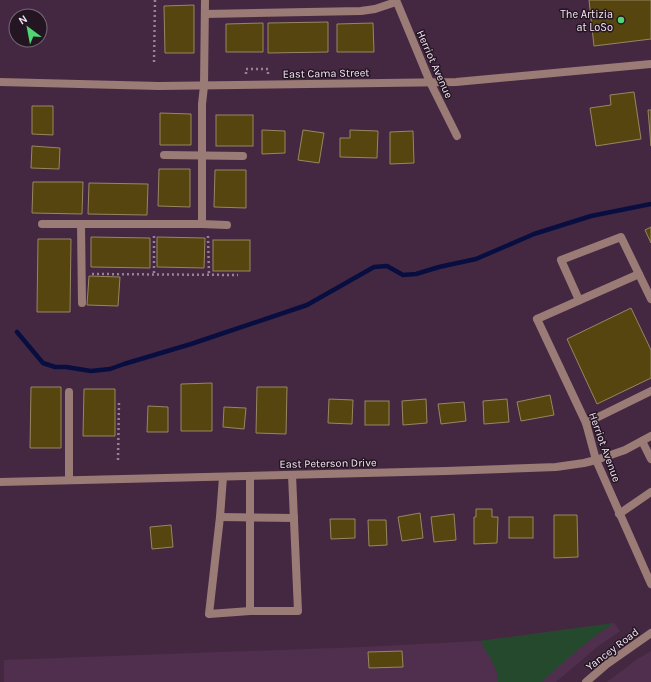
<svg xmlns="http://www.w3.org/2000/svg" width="651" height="682" font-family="Karla,sans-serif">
  <rect width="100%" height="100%" fill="#442842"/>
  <g fill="#502f4e">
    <path d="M 614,623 L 620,631 L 597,647 L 556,682 L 4,682 L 4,660 L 363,647 L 480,641 Z"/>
    <path d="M 651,651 L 651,682 L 607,682 L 636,660 Z"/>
  </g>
  <path fill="#25492d" d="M 614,623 C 587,641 565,660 542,682 L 498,682 C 498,666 487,654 480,641 Z"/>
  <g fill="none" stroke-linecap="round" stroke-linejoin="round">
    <path stroke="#080f40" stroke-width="4.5" d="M 17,332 L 43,363 L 55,367 L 66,367 L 91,371 L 110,369 L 124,364 L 191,344 L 307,305 L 374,267 L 387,266 L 403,275 L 416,274 L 439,267 L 476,259 L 534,234 L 591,216 L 651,204"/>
  </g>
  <g fill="#57450f" stroke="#968760">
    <path d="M 589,0 L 651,0 L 651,39 L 594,46 Z"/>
    <path d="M 194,5 L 194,53 L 165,53 L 164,6 Z"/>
    <path d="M 328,22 L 328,52 L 268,53 L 268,23 Z"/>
    <path d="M 263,23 L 263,52 L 226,52 L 226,24 Z"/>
    <path d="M 373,23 L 374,52 L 337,52 L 337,24 Z"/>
    <path d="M 634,92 L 641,139 L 596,146 L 590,108 L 611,105 L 610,95 Z"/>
    <path d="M 32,106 L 53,106 L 53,135 L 32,134 Z"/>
    <path d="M 648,110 L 651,110 L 651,146 Z"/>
    <path d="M 160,113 L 191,114 L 191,145 L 160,145 Z"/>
    <rect x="216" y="115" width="37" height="31"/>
    <path d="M 262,130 L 285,131 L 285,153 L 262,154 Z"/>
    <path d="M 303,130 L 324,133 L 319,163 L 298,160 Z"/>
    <path d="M 350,130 L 378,131 L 377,158 L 340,157 L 340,138 L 350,138 Z"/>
    <path d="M 413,131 L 414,163 L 390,164 L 390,132 Z"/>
    <path d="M 32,146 L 60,148 L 59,169 L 31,168 Z"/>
    <path d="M 159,169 L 190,169 L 190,207 L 158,206 Z"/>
    <path d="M 215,170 L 246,170 L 246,208 L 214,207 Z"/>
    <path d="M 33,182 L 83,182 L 82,214 L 32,213 Z"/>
    <path d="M 89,183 L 148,184 L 147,215 L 88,214 Z"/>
    <path d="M 651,227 L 651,243 L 645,230 Z"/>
    <path d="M 91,237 L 150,238 L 150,268 L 91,267 Z"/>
    <path d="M 157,237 L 205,238 L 204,268 L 157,267 Z"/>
    <path d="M 38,239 L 71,239 L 70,312 L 37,312 Z"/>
    <rect x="213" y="240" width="37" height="31"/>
    <path d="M 89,276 L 120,277 L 118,306 L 87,305 Z"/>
    <path d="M 631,308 L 651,350 L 651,378 L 597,404 L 567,339 Z"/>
    <path d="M 212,383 L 212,431 L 181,431 L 181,384 Z"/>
    <path d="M 31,387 L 61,387 L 61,448 L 30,448 Z"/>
    <path d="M 257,387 L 287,387 L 286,434 L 256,433 Z"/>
    <path d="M 84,389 L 115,389 L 115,436 L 83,436 Z"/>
    <path d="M 550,395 L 554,415 L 521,421 L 517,402 Z"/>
    <path d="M 329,399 L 353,400 L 352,424 L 328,423 Z"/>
    <path d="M 426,399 L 427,423 L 403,425 L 402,401 Z"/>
    <path d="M 507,399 L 509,422 L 484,424 L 483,401 Z"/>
    <rect x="365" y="401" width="24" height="24"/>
    <path d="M 464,402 L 466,421 L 441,424 L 438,404 Z"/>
    <path d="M 148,406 L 168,407 L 168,432 L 147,432 Z"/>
    <path d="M 224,407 L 246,408 L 244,429 L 223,427 Z"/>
    <path d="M 476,509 L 492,509 L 492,517 L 498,517 L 497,543 L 474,544 L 474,517 L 476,517 Z"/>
    <path d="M 420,513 L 423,538 L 402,541 L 398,517 Z"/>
    <path d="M 454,514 L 456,540 L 434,542 L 431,517 Z"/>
    <path d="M 554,515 L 577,515 L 578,557 L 554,558 Z"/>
    <rect x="509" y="517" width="24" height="21"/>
    <path d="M 330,519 L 355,519 L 355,538 L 331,539 Z"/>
    <path d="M 368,520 L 386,520 L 387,545 L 369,546 Z"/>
    <path d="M 171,525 L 173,547 L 152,549 L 150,527 Z"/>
    <path d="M 402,651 L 403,667 L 369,668 L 368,652 Z"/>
  </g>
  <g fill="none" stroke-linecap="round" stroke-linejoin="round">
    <g stroke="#988196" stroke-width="2.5" stroke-dasharray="2 3" stroke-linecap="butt">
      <path d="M 154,62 L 155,0"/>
      <path d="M 246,74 L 246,69 L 268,69 L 268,74"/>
      <path d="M 154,236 L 154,275"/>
      <path d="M 208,236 L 209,275"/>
      <path d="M 92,274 L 238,275"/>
      <path d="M 118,460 L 119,401"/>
    </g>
    <g stroke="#9b7b76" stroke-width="8">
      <path d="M 579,300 L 561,260 L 621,237 L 651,299"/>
      <path d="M 537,319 L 639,274"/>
      <path d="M 69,392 L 69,480"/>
      <path d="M 586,423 L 651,391"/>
      <path d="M 642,441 L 651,459"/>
      <path d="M 250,476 L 250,611 L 298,611 L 292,475"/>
      <path d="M 223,477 L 220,517 L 209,614 L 250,611"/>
      <path d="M 619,514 L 651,492"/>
      <path d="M 220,517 L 294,518"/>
    </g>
    <g stroke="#9b7b76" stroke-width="8">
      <path d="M 205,0 L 204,86 L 202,104 L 202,224 L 227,225"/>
      <path d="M 396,0 L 430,82 L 457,136"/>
      <path d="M 205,14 L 361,11 L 375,9 L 396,2"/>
      <path d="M 0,82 L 159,86 L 456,82 L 651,64"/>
      <path d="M 164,155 L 243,156"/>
      <path d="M 42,224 L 202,224"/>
      <path d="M 81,224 L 82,303"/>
      <path d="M 537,319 L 586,423 L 596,460 L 651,584"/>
      <path d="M 0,482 L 446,471 L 556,467 L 584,463 L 596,460 L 625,450 L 651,436"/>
    </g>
    <path stroke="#9b7b76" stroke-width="8" d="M 586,682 L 607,664 L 651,633"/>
  </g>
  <circle fill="#50d674" stroke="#231622" stroke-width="1.5" cx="621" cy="20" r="4"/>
  <g text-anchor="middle" stroke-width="3" stroke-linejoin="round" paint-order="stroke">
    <g font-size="11" fill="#f7e5f5" stroke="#231622" text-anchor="end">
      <text x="613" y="18">The Artizia<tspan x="613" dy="13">at LoSo</tspan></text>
    </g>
    <g font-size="11" fill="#f7e5f5" stroke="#231622">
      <text transform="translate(435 64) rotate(66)" y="4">Herriot Avenue</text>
      <text transform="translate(326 73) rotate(-1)" y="4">East Cama Street</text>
      <text transform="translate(605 447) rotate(70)" y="4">Herriot Avenue</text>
      <text transform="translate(328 463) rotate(-1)" y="4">East Peterson Drive</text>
      <text transform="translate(612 649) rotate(-37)" y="4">Yancey Road</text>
    </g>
  </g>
  <g transform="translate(28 28) rotate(328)"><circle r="19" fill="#231622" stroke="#786976"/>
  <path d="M0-3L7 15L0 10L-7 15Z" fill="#50d674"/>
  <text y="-6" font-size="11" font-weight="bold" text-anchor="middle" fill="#f7e5f5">N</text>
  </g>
</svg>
